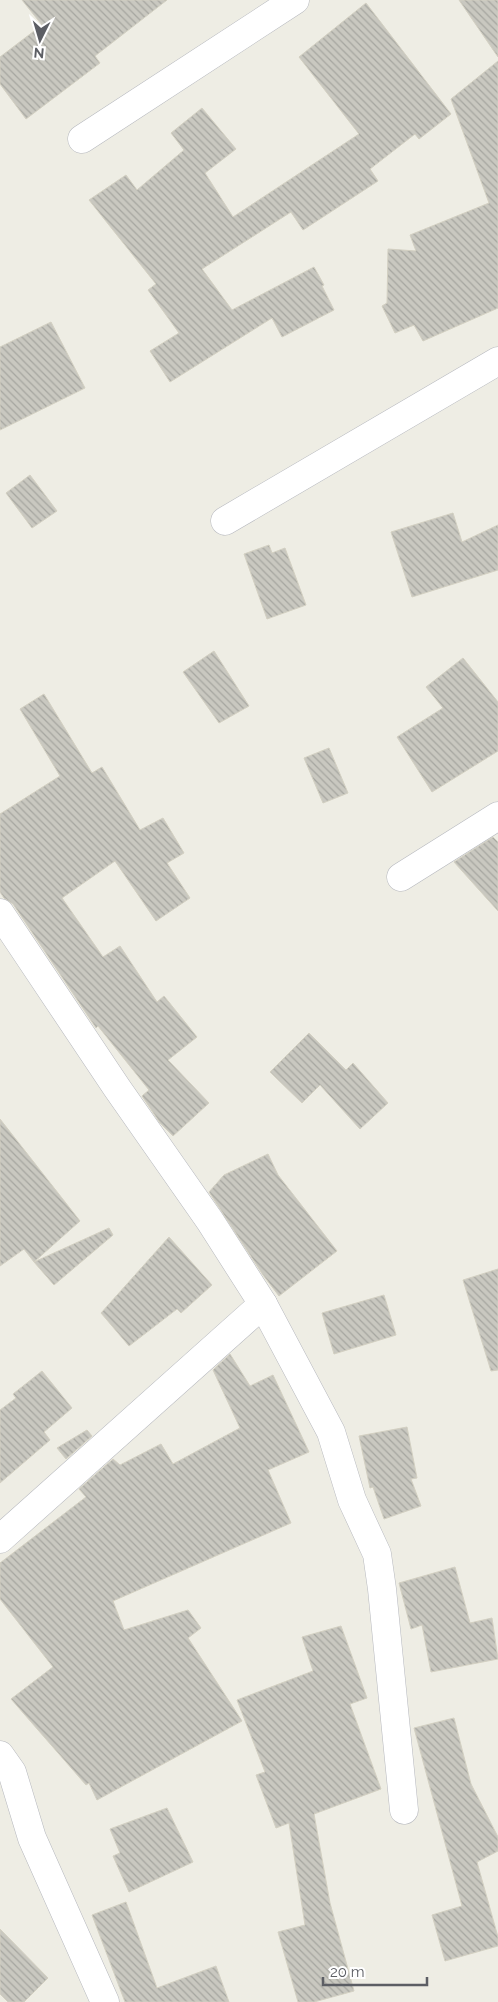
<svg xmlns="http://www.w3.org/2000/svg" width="498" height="2002" font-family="Raleway,sans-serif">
  <defs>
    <pattern id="building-back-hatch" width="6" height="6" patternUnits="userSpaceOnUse" patternTransform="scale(1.25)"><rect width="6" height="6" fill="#c9c8c0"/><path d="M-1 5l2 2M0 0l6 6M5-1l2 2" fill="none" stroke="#a6a6a0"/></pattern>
  </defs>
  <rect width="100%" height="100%" fill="#eeede4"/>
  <g fill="url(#building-back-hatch)" stroke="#d3d0c2">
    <path d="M 22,0 L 167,0 L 95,56 L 100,63 L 26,119 L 0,84 L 0,57 L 42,25 Z"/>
    <path d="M 459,0 L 498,0 L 498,57 Z"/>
    <path d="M 366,3 L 451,114 L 419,139 L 415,134 L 370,169 L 378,181 L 303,230 L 291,212 L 202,269 L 232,310 L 314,267 L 324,285 L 322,286 L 334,310 L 282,337 L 272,318 L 170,382 L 150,351 L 179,333 L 148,290 L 156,284 L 89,200 L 126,175 L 137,190 L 184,150 L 171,133 L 202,108 L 236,149 L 205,173 L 233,217 L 359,134 L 299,57 Z"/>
    <path d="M 498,61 L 498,308 L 423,341 L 414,325 L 395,333 L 382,306 L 387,303 L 388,249 L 416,251 L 410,235 L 489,203 L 451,99 Z"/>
    <path d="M 51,322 L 85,388 L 0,430 L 0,347 Z"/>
    <path d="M 30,475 L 57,511 L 32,528 L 6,493 Z"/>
    <path d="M 453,513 L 462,542 L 498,525 L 498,570 L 412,597 L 391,532 Z"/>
    <path d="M 269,545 L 272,553 L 285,548 L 306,605 L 267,619 L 244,554 Z"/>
    <path d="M 214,651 L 249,706 L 219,723 L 183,672 Z"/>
    <path d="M 463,658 L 498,702 L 498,751 L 432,792 L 397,737 L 443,708 L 426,687 Z"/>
    <path d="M 44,694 L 92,773 L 102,767 L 140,830 L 163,818 L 184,853 L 167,863 L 190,898 L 156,921 L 115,861 L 62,898 L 103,957 L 120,946 L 157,1002 L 164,996 L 197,1037 L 168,1060 L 209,1103 L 173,1136 L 160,1123 L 142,1096 L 149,1090 L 98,1026 L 96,1028 L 13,904 L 4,898 L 0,892 L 0,814 L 60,776 L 20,709 Z"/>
    <path d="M 329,748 L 348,793 L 323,803 L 304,758 Z"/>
    <path d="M 493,837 L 498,842 L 498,911 L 454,862 Z"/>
    <path d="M 309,1033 L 346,1070 L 353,1063 L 388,1103 L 360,1129 L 320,1085 L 302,1103 L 270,1072 Z"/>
    <path d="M 0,1119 L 80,1221 L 34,1262 L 24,1249 L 0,1266 Z"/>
    <path d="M 268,1154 L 278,1175 L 337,1251 L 279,1296 L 263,1275 L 209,1192 L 224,1175 Z"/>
    <path d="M 109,1228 L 113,1235 L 54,1285 L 34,1262 Z"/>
    <path d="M 169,1237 L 212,1285 L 181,1313 L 177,1309 L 129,1346 L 101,1313 Z"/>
    <path d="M 498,1269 L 498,1370 L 491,1371 L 463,1280 Z"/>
    <path d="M 384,1295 L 396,1335 L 334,1354 L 322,1313 Z"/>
    <path d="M 230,1354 L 250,1386 L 273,1375 L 309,1452 L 268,1470 L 291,1523 L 113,1601 L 124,1630 L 188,1610 L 201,1628 L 188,1638 L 242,1721 L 97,1800 L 89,1783 L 86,1785 L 11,1699 L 53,1667 L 0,1599 L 0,1563 L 86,1497 L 79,1489 L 113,1459 L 120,1465 L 161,1444 L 173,1464 L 240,1428 L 213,1370 Z"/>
    <path d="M 42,1371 L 72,1408 L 44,1432 L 50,1440 L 0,1483 L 0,1410 L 16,1398 L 13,1394 Z"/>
    <path d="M 407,1427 L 417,1478 L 411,1479 L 421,1506 L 384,1519 L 373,1487 L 370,1488 L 359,1436 Z"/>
    <path d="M 87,1430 L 92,1436 L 66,1459 L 57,1448 Z"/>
    <path d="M 455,1567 L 470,1623 L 492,1618 L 498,1659 L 431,1672 L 422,1625 L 411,1629 L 399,1583 Z"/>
    <path d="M 341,1626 L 367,1698 L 350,1704 L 381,1789 L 314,1814 L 330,1903 L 354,1991 L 314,2002 L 298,2002 L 278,1932 L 305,1925 L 289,1823 L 276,1828 L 256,1775 L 265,1772 L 237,1700 L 313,1671 L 302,1637 Z"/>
    <path d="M 454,1718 L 471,1784 L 498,1837 L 498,1851 L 477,1862 L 498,1937 L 498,1946 L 445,1961 L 432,1915 L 462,1906 L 414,1728 Z"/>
    <path d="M 167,1808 L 193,1862 L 129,1892 L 113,1856 L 120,1853 L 110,1829 Z"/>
    <path d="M 126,1902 L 157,1988 L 216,1966 L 229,2002 L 125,2002 L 92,1915 Z"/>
    <path d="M 0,1929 L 48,1978 L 24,2002 L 8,2002 L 0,1994 Z"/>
  </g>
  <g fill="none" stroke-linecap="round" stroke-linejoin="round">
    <g stroke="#b6b8be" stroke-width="29">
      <g id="minor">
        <path d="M 82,139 L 295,0"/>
        <path d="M 225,521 L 498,361"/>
        <path d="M 401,877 L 498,816"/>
        <path d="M 0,913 L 117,1088 L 210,1221 L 263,1304 L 331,1432 L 352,1500 L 377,1554 L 382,1589 L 404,1810"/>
        <path d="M 0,1539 L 263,1304"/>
        <path d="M 0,1755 L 12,1772 L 32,1838 L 105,2002"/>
      </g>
    </g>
    <use href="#minor" stroke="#fff" stroke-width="28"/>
  </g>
  <g transform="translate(40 40) rotate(185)" stroke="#ffffff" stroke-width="4" paint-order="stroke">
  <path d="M0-4L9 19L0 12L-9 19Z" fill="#5c5e64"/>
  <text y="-8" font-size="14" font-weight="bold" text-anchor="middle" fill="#5c5e64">N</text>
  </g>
  <path d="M323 1977v8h104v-8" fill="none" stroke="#5c5e64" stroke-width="2.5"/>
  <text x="330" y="1977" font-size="15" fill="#5c5e64" stroke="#ffffff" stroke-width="4" paint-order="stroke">20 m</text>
</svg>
